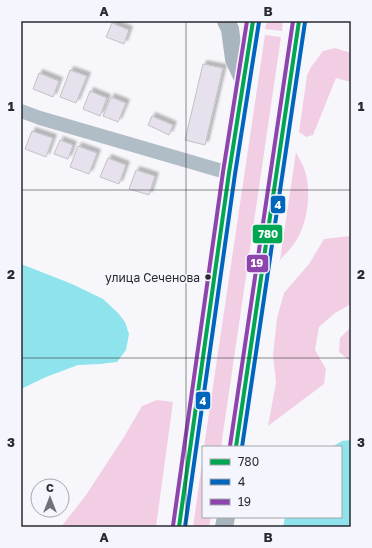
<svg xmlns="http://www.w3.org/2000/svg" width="372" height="548" font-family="'Golos Text',sans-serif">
  <defs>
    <filter id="shadow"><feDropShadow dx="3.5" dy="-3.5" stdDeviation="1" flood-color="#0004"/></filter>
  </defs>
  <rect width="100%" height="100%" fill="#f7f7fb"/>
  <g fill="#f2cee4">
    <path d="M 267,21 L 283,21 L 282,31 L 265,29 Z"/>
    <path d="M 265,35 L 281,37 L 221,447 L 204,447 Z"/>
    <path d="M 335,48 L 351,53 L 351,82 L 336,78 L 313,135 L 306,137 L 299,132 L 307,75 L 311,67 L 323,51 Z"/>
    <path d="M 296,152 C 299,158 303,165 305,171 C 312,192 307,224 296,241 C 292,248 285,254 280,260 Z"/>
    <path d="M 350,236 L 351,236 L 351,304 L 335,313 L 319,327 L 315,350 L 326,369 L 324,384 L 268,426 L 276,383 L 273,355 L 277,318 L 284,293 L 309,264 L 324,239 Z"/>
    <path d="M 351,327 L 351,362 L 339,352 L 340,338 Z"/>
    <path d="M 157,400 L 173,402 L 156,527 L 61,527 L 86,495 L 124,437 L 142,406 Z"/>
    <path d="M 203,456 L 203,517 L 211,517 L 209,527 L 193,527 Z"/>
  </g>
  <g fill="#8ee3ed">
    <path d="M 21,264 L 72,284 L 103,299 L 118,313 L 125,322 L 129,334 L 126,350 L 117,362 L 100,364 L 78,365 L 46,377 L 21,389 Z"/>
    <path d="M 351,440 L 351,527 L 283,527 L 285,517 L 341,517 L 341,447 L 332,447 L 342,441 Z"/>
  </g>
  <g fill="#e6e1ec" stroke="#c2c1c5" filter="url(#shadow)">
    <path d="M 112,23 L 129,30 L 124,44 L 106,37 Z"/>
    <path d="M 203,64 L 223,68 L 205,145 L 185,140 Z"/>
    <path d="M 70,70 L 87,76 L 76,103 L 60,97 Z"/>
    <path d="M 39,73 L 59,81 L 53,97 L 33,89 Z"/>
    <path d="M 90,91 L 107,98 L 100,116 L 83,109 Z"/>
    <path d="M 111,97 L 126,103 L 118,122 L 103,116 Z"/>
    <path d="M 152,116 L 173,125 L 169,135 L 148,125 Z"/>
    <path d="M 32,131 L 53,138 L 46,157 L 25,149 Z"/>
    <path d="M 60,140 L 73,145 L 68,159 L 54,154 Z"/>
    <path d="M 78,146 L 97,153 L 89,174 L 70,167 Z"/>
    <path d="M 108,158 L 126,165 L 119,184 L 100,177 Z"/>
    <path d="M 136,170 L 155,176 L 149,195 L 129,189 Z"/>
  </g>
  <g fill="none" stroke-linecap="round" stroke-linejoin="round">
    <path stroke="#b0bcc6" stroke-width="14" d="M 21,111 L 40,118 L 229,173"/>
    <g stroke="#a8b4be" stroke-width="18">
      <path d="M 226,21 L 230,29 L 234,59 L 243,79"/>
      <path d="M 236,447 L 299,21"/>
      <path d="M 179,527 L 229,173 L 253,21"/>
      <path d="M 224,527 L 226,517"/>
    </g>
    <g stroke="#f5f6fd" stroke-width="7">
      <g id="bus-1">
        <path d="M 236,447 L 299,21"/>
        <path d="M 179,527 L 229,173 L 253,21"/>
      </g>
    </g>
    <g stroke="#f5f6fd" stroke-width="7">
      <g id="bus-2">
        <path d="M 242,447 L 305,22"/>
        <path d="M 185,527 L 235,174 L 259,22"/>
      </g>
    </g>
    <g stroke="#f5f6fd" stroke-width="7">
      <g id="bus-3">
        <path d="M 230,446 L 293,21"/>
        <path d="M 173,526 L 223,172 L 247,21"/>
      </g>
    </g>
    <use href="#bus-1" stroke="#00a651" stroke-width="4"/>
    <use href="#bus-2" stroke="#0065bd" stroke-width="4"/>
    <use href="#bus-3" stroke="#8e44ad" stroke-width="4"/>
  </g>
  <path fill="none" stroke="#292b31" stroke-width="1" stroke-opacity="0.55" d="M 186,21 L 186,527M 21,190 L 351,190M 21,358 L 351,358"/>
  <circle fill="#292b31" stroke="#f5f6fd" stroke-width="1.5" cx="208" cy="277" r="3.5"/>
  <g text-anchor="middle" stroke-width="3" stroke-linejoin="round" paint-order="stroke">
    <g font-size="12" fill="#292b31" stroke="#f5f6fd" text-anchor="end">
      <text x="200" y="282">улица Сеченова</text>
    </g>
  </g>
  <g stroke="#f5f6fd" stroke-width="1.5">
    <rect x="270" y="195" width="16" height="19" rx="4" fill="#0065bd"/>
    <rect x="252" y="224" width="31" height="20" rx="4" fill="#00a651"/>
    <rect x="246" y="254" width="23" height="19" rx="4" fill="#8e44ad"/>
    <rect x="195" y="391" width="16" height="19" rx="4" fill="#0065bd"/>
  </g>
  <g font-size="11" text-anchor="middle" font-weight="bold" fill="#fff">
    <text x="278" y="209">4</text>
    <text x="268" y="238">780</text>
    <text x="257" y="267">19</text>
    <text x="203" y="405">4</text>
  </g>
  <rect width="372" height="548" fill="none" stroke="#f5f6fd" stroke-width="44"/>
  <rect x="202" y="446" width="140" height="72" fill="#f5f6fd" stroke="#a3a5ab"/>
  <rect x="210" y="459" width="20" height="6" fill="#00a651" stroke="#a3a5ab"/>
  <text x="238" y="466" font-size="12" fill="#292b31">780</text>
  <rect x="210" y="479" width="20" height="6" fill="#0065bd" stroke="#a3a5ab"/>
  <text x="238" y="486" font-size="12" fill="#292b31">4</text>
  <rect x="210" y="499" width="20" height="6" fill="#8e44ad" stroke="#a3a5ab"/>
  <text x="238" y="506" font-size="12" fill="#292b31">19</text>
  <g transform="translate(50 498)"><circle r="19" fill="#f5f6fd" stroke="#a3a5ab"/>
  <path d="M0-3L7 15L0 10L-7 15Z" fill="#717278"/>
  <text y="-6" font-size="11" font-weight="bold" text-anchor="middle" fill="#292b31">С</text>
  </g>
  <rect x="22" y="22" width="328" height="504" fill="none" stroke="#292b31" stroke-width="1.5"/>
  <g font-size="13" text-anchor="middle" font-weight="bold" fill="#292b31">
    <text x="104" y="16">A</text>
    <text x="268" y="16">B</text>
    <text x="11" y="111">1</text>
    <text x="361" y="111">1</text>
    <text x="11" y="279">2</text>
    <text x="361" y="279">2</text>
    <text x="11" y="447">3</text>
    <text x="361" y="447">3</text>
    <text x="104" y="542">A</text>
    <text x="268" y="542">B</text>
  </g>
</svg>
